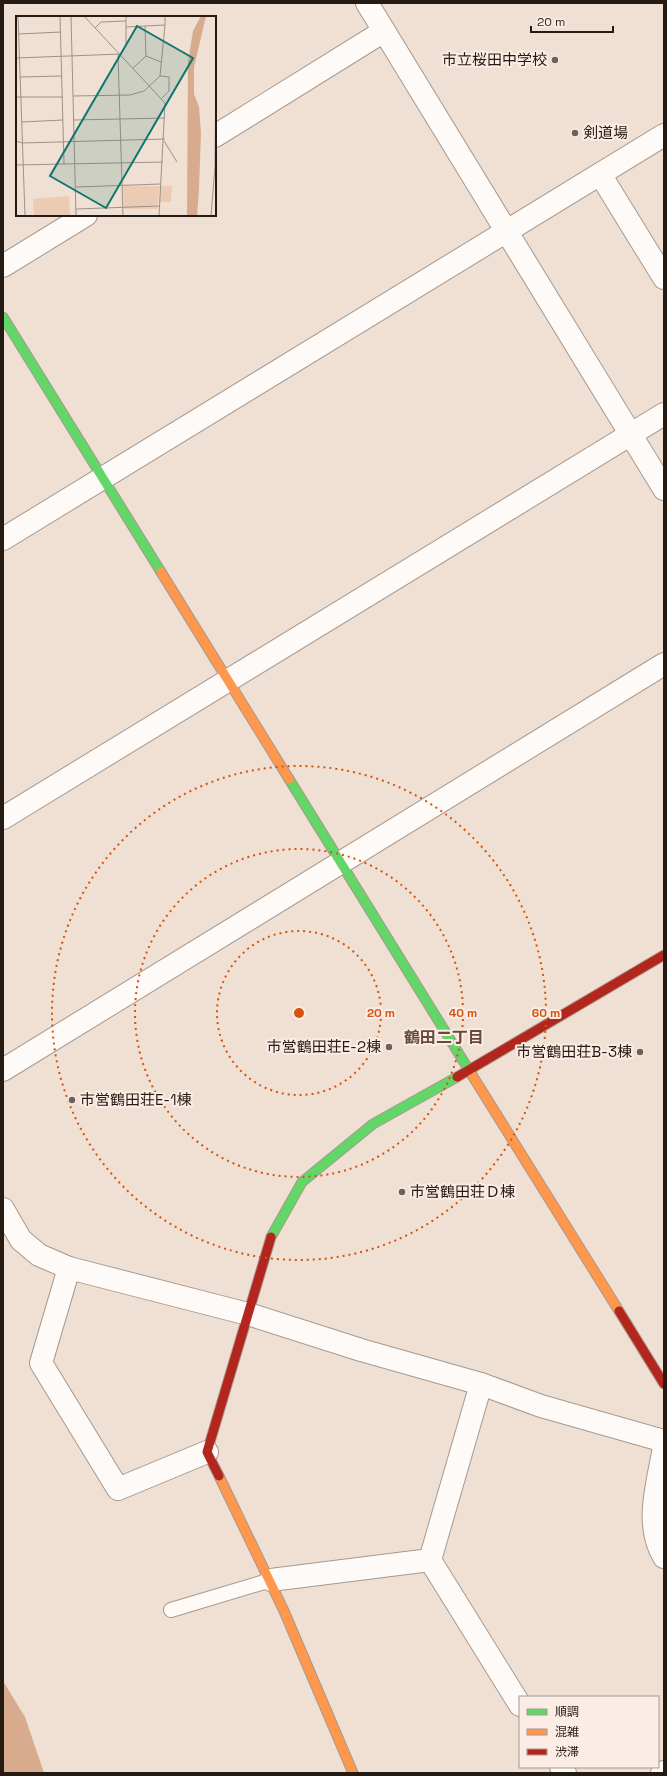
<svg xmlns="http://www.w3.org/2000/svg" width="667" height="1776" font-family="'Space Grotesk','Noto Sans JP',sans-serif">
  <rect width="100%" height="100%" fill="#f0dfd3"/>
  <path fill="#d8ab8e" d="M 3,1681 L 25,1717 L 44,1773 L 3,1773 Z"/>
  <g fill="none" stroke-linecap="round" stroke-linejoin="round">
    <g stroke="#a6998f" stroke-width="16">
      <path id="lane" d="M 171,1610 L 271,1580"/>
    </g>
    <g stroke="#a6998f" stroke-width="24">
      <g id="street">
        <path d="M 367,3 L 664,489"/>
        <path d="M 215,136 L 384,31"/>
        <path d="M 600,174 L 664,278"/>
        <path d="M 3,266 L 86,215"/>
        <path d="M 3,539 L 664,135"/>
        <path d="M 3,818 L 664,414"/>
        <path d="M 3,1070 L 664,664"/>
        <path d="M 3,1209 L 21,1240 L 39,1255 L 69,1268 L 248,1314 L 361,1350 L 481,1384 L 541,1406 L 664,1441"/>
        <path d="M 69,1268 L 41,1363 L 118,1489 L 207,1452"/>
        <path d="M 481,1384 L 430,1560 L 520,1705"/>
        <path d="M 664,1447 C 658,1483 644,1524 664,1557"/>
        <path d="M 271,1580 L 430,1560"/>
        <path d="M 561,1767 L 565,1773"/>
        <path d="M 662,1773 L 664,1772"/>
      </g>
    </g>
    <g stroke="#a6998f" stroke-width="11">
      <g id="fast">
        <path d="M 3,317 L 161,572"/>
        <path d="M 289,779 L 472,1075"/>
        <path d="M 271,1237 L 302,1182 L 373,1124 L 457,1077"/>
      </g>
    </g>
    <g stroke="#a6998f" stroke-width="11">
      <g id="slow">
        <path d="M 161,572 L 289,779"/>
        <path d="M 472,1075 L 619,1311"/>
        <path d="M 219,1476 L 284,1611 L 353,1773"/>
      </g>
    </g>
    <g stroke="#a6998f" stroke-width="11">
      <g id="jam">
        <path d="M 457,1077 L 664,955"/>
        <path d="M 619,1311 L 664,1384"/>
        <path d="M 219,1476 L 207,1452 L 271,1237"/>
      </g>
    </g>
    <use href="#lane" stroke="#fdfaf8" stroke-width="14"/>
    <use href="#street" stroke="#fdfaf8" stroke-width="22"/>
    <use href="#fast" stroke="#63d668" stroke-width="9"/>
    <use href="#slow" stroke="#ff974d" stroke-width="9"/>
    <use href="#jam" stroke="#b3261e" stroke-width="9"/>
  </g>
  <g fill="none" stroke="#d5530d" stroke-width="2" stroke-dasharray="2 4">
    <circle cx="299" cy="1013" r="82"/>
    <circle cx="299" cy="1013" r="164"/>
    <circle cx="299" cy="1013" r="247"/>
  </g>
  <g fill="#6d6056" stroke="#fbede5" stroke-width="1.5">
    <circle cx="555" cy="60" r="4"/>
    <circle cx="575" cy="133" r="4"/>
    <circle cx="389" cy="1047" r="4"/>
    <circle cx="640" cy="1052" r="4"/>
    <circle cx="72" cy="1100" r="4"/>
    <circle cx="402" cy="1192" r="4"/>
  </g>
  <g text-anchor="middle" stroke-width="4" stroke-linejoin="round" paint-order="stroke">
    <g font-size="15" fill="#261b13" stroke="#fbede5" text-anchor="end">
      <text x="547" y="65">市立桜田中学校</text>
      <text x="583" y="138" text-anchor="start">剣道場</text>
      <text x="381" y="1052">市営鶴田荘E-2棟</text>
      <text x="632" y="1057">市営鶴田荘B-3棟</text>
      <text x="80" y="1105" text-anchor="start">市営鶴田荘E-1棟</text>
      <text x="410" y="1197" text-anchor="start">市営鶴田荘Ｄ棟</text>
    </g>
    <g font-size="16" font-weight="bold" fill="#674b39" stroke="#fbede5">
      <text x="444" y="1043">鶴田二丁目</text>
    </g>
  </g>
  <g transform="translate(16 16)">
    <rect width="200" height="200" fill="#f0dfd3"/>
    <path d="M 107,170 L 144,170 L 141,193 L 108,193 ZM 145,170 L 156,170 L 155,186 L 143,186 ZM 53,180 L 54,200 L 18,200 L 17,183 Z" fill="#eccbb5"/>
    <path d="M 185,0 L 190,0 L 178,51 L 178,78 L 183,91 L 185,117 L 183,173 L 181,200 L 171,200 L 172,46 L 177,15 Z" fill="#d8ab8e"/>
    <path fill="none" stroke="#9f9186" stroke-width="1" d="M 2,0 L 9,200M 44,0 L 48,148M 55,0 L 60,200M 68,0 L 149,87 L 143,200M 110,0 L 110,11 L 149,9 L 149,0M 79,12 L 85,6 L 110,5M 3,18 L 45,16M 102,39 L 107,200M 130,40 L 145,46M 0,42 L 105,38 L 110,29 L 110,11M 117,52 L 130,40 L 129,10M 144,60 L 153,61 L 153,75 L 146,82M 4,61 L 46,60M 57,80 L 114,79 L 128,75 L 144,60 L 149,9M 0,81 L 47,81M 58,104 L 149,102M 6,106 L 47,104M 0,125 L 6,127 L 149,123M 148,125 L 161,146M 0,149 L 147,146M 60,171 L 145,168M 60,193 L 143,190M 195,200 L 199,151 L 200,42"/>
    <path fill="#0f766e" fill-opacity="0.15" stroke="#0f766e" stroke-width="2" d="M 121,10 L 177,42 L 90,192 L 34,160 Z"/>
    <rect width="200" height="200" fill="none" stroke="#261b13" stroke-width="2"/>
  </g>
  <circle cx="299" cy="1013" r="6" fill="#d5530d" stroke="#fbede5" stroke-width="2"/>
  <g font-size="12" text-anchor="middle" font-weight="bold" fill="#d5530d" stroke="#fbede5" stroke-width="4" stroke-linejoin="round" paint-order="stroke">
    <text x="381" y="1017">20 m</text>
    <text x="463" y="1017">40 m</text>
    <text x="546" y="1017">60 m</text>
  </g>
  <rect width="667" height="1776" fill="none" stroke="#261b13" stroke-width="8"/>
  <rect x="519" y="1696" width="140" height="72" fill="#fbede5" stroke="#a69991"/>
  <rect x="527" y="1709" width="20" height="6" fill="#63d668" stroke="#a69991"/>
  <text x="555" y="1716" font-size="12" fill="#261b13">順調</text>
  <rect x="527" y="1729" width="20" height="6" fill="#ff974d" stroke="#a69991"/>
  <text x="555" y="1736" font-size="12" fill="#261b13">混雑</text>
  <rect x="527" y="1749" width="20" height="6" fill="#b3261e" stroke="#a69991"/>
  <text x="555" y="1756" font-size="12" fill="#261b13">渋滞</text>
  <path d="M531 26v6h82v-6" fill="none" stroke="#261b13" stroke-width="2"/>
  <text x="537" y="26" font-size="12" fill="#261b13" stroke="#fbede5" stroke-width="3" paint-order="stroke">20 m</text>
</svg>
